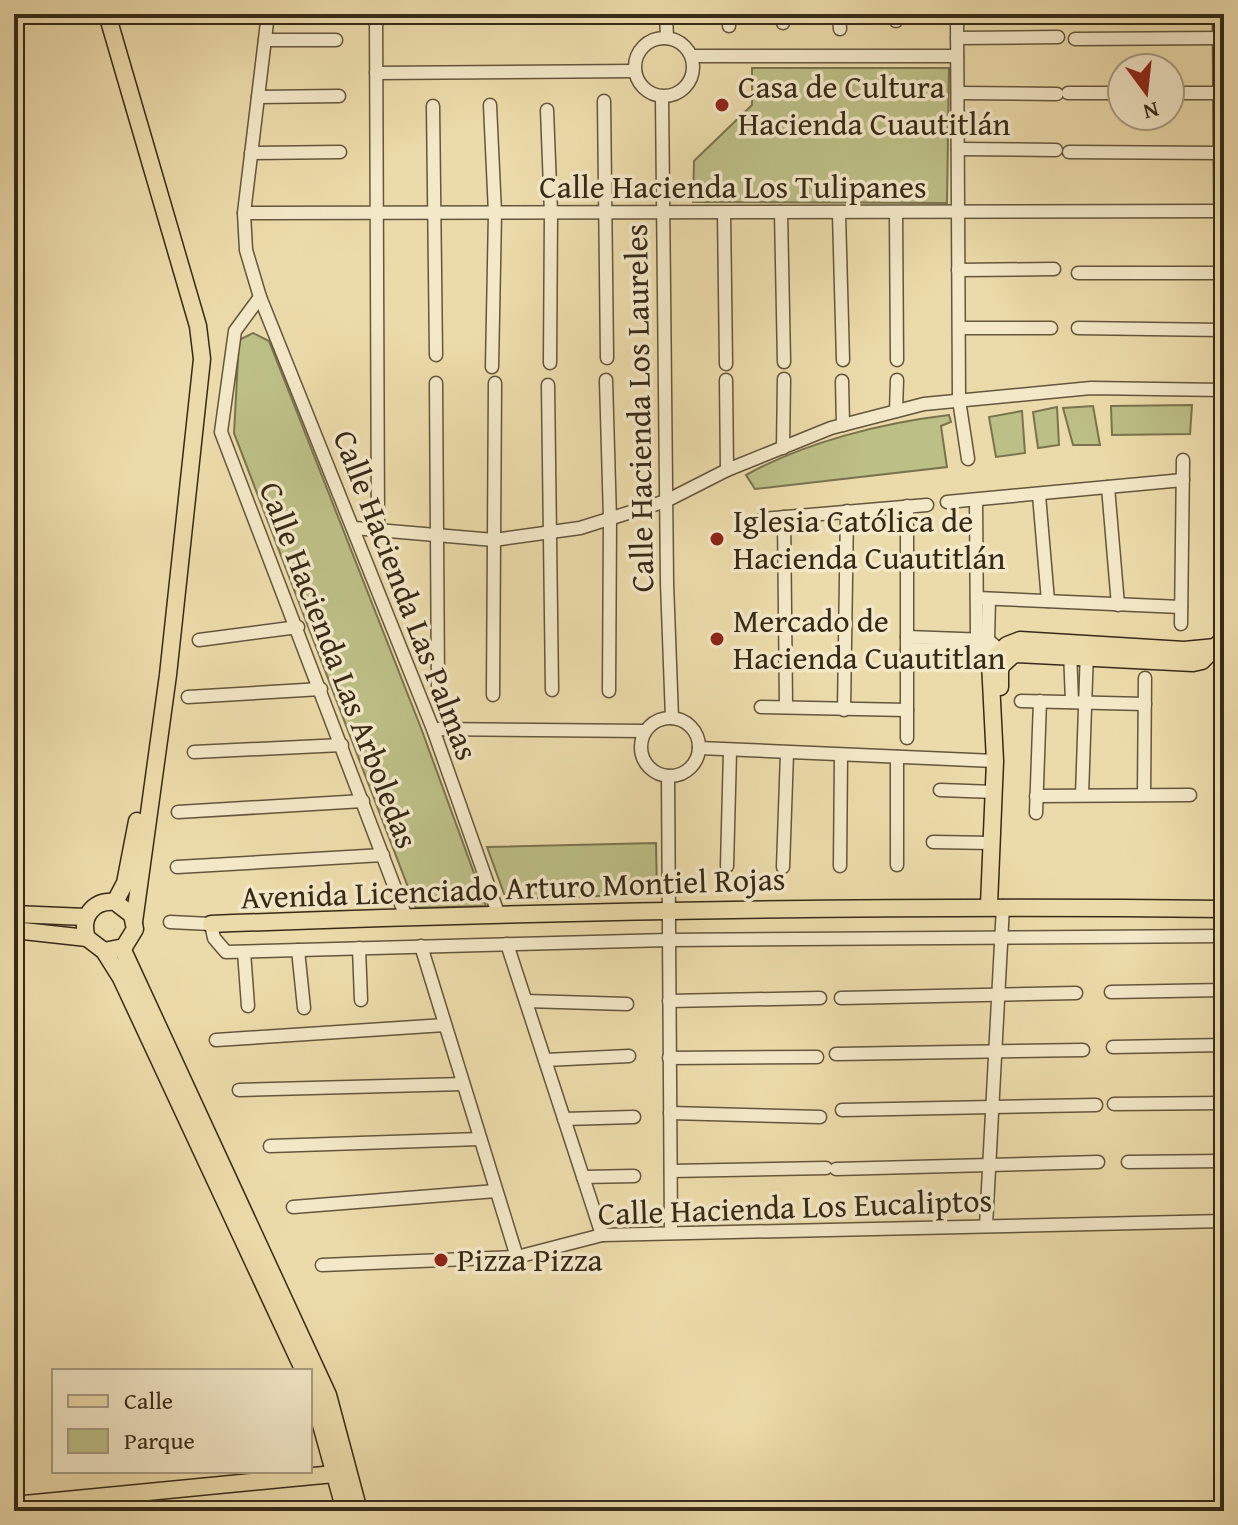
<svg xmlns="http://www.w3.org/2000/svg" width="1238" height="1525" font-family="'Gentium Book Plus',serif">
  <rect width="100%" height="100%" fill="#ecdbaa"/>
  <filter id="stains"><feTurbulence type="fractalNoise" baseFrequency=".0025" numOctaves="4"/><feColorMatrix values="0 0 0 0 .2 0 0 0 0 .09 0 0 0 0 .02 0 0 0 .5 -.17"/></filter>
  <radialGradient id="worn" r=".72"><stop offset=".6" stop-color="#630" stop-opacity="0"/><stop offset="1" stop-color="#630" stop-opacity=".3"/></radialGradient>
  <g fill="#bcbf86" stroke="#7a744e" stroke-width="2">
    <path d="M 752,68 L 949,68 L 947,203 L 693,202 L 694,161 L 752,105 Z"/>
    <path d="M 253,333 L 269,341 L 421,728 L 486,906 L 416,908 L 234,433 L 239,340 Z"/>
    <path d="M 1192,405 L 1190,434 L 1112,435 L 1111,406 Z"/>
    <path d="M 1093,406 L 1100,445 L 1073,445 L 1063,408 Z"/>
    <path d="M 1057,407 L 1059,445 L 1038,448 L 1033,412 Z"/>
    <path d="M 1022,411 L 1025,453 L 996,457 L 989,417 Z"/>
    <path d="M 949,415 L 951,422 L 941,426 L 947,467 L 755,489 L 746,475 C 806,442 881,423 949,415 Z"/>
    <path d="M 656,843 L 657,894 L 506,899 L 487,847 Z"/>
  </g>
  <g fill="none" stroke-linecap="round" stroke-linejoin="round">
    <g stroke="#64563c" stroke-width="15">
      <g id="minor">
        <path d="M 268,14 L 244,213 L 246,250 L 260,297 L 433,729 L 498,913"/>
        <path d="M 376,14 L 378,531"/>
        <path d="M 666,14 L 667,38"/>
        <path d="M 729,14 L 729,26"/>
        <path d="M 839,14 L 840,29"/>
        <path d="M 896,14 L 896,21"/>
        <path d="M 957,14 L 959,400 L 968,459"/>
        <path d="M 1219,14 L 1222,424"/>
        <path d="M 783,23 L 783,14"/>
        <circle cx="664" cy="67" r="29"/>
        <path d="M 957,38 L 1058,37"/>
        <path d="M 1075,39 L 1220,38"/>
        <path d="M 265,40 L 336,40"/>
        <path d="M 692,56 L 957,56"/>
        <path d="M 376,73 L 635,71"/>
        <path d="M 958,93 L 1057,94"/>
        <path d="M 1068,93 L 1122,93"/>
        <path d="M 1170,93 L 1220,93"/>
        <path d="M 258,97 L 339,96"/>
        <path d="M 662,97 L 667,583 L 672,718"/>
        <path d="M 604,101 L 607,358"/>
        <path d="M 490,105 L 495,213 L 492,367"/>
        <path d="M 433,106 L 436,355"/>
        <path d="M 547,110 L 551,213 L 550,363"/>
        <path d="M 958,149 L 1056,150"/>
        <path d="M 1069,152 L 1221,153"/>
        <path d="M 251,153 L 340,152"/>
        <path d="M 781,212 L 784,362"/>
        <path d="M 244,213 L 1221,211"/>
        <path d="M 724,213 L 726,364"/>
        <path d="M 839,214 L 843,360"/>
        <path d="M 896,214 L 897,360"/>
        <path d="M 958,270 L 1054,269"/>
        <path d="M 1078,273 L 1221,273"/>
        <path d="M 260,297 L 235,331 L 221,432 L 406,917"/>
        <path d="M 959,328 L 1051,328"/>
        <path d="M 1078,328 L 1222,330"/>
        <path d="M 606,380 L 610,519 L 609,691"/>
        <path d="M 726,380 L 727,470"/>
        <path d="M 842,381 L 843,425"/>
        <path d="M 436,383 L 438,686"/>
        <path d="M 548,385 L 552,690"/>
        <path d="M 896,411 L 897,380"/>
        <path d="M 783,448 L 784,379"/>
        <path d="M 1108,487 L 1118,605"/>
        <path d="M 1039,495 L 1048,601"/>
        <path d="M 976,500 L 977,639"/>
        <path d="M 947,502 L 1183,480"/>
        <path d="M 784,517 L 786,707"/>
        <path d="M 762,519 L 927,505"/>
        <path d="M 354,528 L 494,540 L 580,528 L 666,501 L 727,470 L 831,428 L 924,404 L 1091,388 L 1222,390"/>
        <path d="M 977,598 L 1181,607"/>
        <path d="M 1181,624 L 1183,460"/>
        <path d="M 907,637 L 988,640 L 1006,655"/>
        <path d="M 199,640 L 298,627"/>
        <path d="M 988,640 L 989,599"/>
        <path d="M 907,649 L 1000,650"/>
        <path d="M 1070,651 L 1072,702"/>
        <path d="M 493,695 L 495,383"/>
        <path d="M 188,697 L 321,689"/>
        <path d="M 1021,701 L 1145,704"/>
        <path d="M 761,707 L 907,710"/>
        <path d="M 844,710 L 847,511"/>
        <circle cx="670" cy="747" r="29"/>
        <path d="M 433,729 L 645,731"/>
        <path d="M 907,738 L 907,506"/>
        <path d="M 699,748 L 995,761"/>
        <path d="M 194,752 L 342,745"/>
        <path d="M 668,776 L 671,1233"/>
        <path d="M 940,790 L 995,792"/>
        <path d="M 1082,795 L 1087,650"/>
        <path d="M 1144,795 L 1145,678"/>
        <path d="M 1036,796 L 1190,795"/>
        <path d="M 178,812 L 363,801"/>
        <path d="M 1036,813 L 1040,701"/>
        <path d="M 933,842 L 992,843"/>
        <path d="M 897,865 L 897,757"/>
        <path d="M 727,866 L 730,751"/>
        <path d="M 840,866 L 841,755"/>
        <path d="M 177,867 L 383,855"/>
        <path d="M 783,867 L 787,753"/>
        <path d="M 170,922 L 211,924 L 214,938 L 226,952 L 668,940 L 1224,936"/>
        <path d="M 507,944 L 602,1235"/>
        <path d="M 421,946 L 517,1257"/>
        <path d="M 359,948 L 361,1000"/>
        <path d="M 298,950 L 304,1008"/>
        <path d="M 244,952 L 248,1006"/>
        <path d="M 1111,992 L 1224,990"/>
        <path d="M 841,998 L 1076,993"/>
        <path d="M 526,1001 L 627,1004"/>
        <path d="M 669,1001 L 820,998"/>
        <path d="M 216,1040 L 445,1025"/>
        <path d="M 1113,1047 L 1224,1045"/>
        <path d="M 836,1054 L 1083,1050"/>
        <path d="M 669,1058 L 817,1057"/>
        <path d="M 545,1060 L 629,1056"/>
        <path d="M 239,1090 L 463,1084"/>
        <path d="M 1114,1104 L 1224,1103"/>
        <path d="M 842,1110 L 1096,1105"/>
        <path d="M 670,1113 L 820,1117"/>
        <path d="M 564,1119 L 634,1117"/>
        <path d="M 270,1146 L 480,1139"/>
        <path d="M 1128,1162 L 1224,1161"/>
        <path d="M 836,1169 L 1098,1162"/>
        <path d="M 671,1171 L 826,1168"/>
        <path d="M 583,1177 L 634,1176"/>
        <path d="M 293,1207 L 496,1191"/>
        <path d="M 986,1226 L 1003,906"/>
        <path d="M 322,1265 L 517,1257 L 602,1235 L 1224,1221"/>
      </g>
    </g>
    <g stroke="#372a17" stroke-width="19">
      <g id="major">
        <path d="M 107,14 L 198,326 L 202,359 L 168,675 L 134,922"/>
        <path d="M 1000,687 L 1000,667 L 1014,654 L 1193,663 L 1202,661 L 1224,638"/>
        <path d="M 115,902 L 125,883 L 137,821"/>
        <path d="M 989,905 L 995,761 L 990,662 L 1007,645 L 1020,640 L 1184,650 L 1216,647"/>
        <path d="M 14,914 L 86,917"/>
        <path d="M 211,924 C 549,911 886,905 1224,909"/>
        <path d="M 14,930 L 87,938"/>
        <path d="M 122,948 L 328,1395 L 359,1511"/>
        <path d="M 104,951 L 124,947 L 135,929 L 132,915 L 115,902 C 93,900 80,917 87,938 L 104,951 L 121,978 L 304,1371"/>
        <path d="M 310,1385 L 345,1511"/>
        <path d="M 14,1505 L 334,1474"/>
      </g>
    </g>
    <use href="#minor" stroke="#f3e8c8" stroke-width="12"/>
    <use href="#major" stroke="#ecdbaa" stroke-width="16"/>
  </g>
  <g fill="#8f2418" stroke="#f3e8c8" stroke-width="3">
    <circle cx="722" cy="105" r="8"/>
    <circle cx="717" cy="539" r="8"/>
    <circle cx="717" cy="639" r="8"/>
    <circle cx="441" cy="1260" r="8"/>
  </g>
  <g text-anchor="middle" stroke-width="7" stroke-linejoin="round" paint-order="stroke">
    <g font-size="32" fill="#372a17" stroke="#f3e8c8" text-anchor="start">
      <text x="738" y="98">Casa de Cultura<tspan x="738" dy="37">Hacienda Cuautitlán</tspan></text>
      <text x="733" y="532">Iglesia Católica de<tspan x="733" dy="37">Hacienda Cuautitlán</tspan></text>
      <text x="733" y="632">Mercado de<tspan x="733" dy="37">Hacienda Cuautitlan</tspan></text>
      <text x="457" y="1271">Pizza Pizza</text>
    </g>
    <g font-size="32" fill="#372a17" stroke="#f3e8c8">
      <text x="733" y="198">Calle Hacienda Los Tulipanes</text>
      <text transform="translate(639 408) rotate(-91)" y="11">Calle Hacienda Los Laureles</text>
      <text transform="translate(406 595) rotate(69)" y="11">Calle Hacienda Las Palmas</text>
      <text transform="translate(339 665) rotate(69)" y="11">Calle Hacienda Las Arboledas</text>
      <text transform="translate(513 888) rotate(-2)" y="11">Avenida Licenciado Arturo Montiel Rojas</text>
      <text transform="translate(795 1207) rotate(-2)" y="11">Calle Hacienda Los Eucaliptos</text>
    </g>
  </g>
  <rect width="1238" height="1525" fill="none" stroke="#ecdbaa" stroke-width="48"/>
  <rect x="16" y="16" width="1206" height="1493" fill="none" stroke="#372a17" stroke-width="4"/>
  <rect x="24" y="24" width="1190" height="1477" fill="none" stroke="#372a17" stroke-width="2"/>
  <rect x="52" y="1369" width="260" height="104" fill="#f3e8c8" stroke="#a89c81" stroke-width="2"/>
  <rect x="68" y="1395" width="40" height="12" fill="#ecdbaa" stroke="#a89c81" stroke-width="2"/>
  <text x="124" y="1409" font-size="24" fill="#372a17">Calle</text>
  <rect x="68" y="1429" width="40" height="24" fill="#bcbf86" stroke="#a89c81" stroke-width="2"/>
  <text x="124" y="1449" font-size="24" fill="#372a17">Parque</text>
  <g transform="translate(1146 92) rotate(165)"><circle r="38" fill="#f3e8c8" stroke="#a89c81" stroke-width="2"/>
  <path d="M0-6L14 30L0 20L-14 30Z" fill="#8f2418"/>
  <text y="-12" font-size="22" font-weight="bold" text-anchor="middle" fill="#372a17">N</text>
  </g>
  <rect width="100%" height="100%" filter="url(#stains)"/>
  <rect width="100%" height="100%" fill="url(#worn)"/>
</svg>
